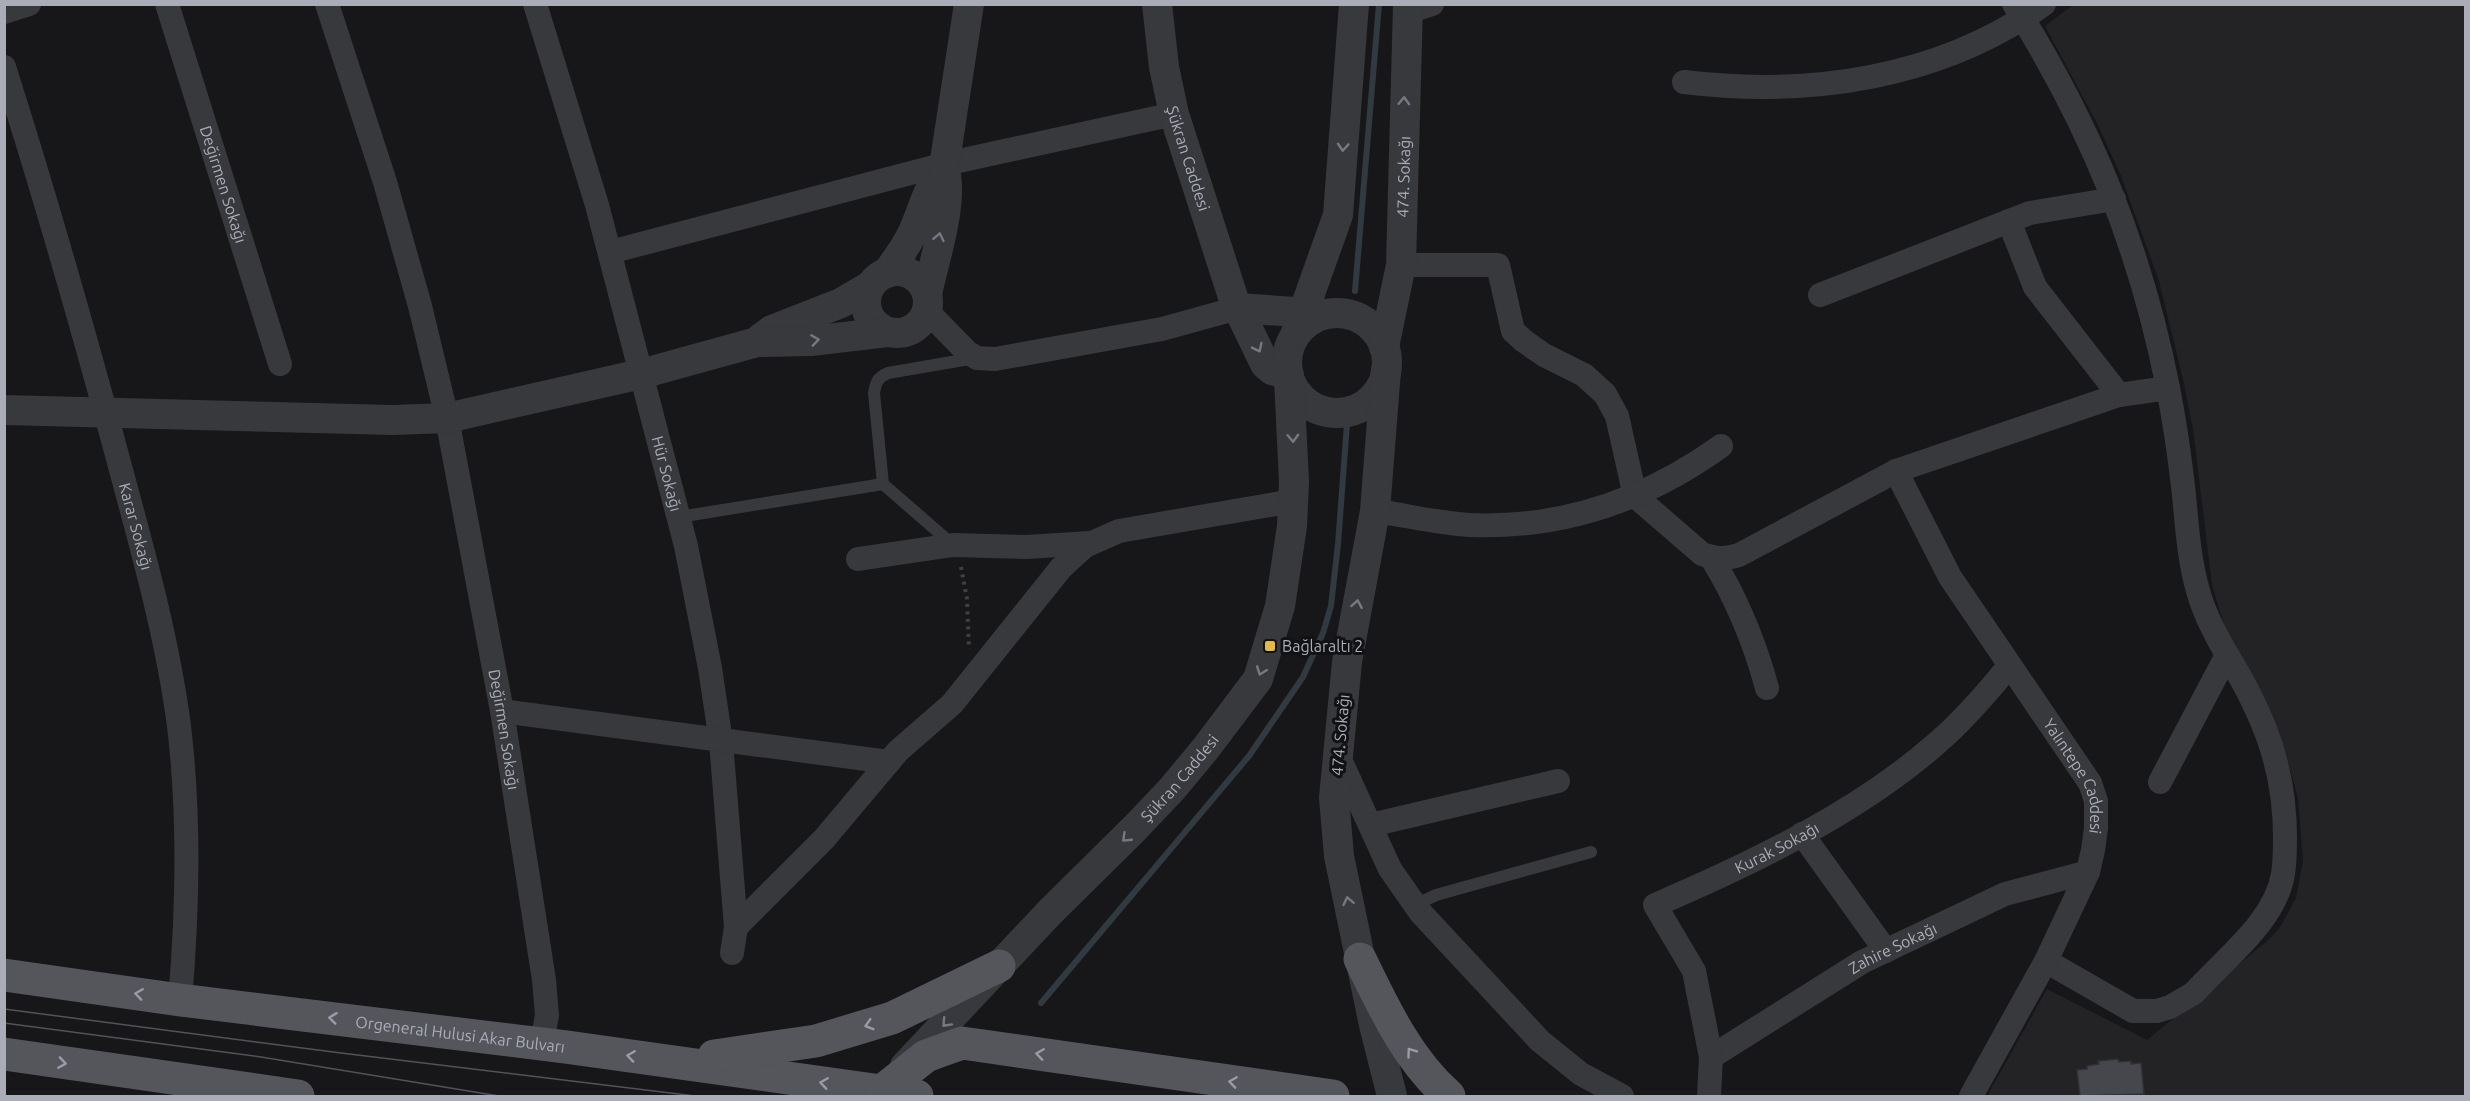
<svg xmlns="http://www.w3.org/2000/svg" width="2470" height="1101" font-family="Ubuntu,sans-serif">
  <rect width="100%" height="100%" fill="#171719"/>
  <path fill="#232326" d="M 2073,5 L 2465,5 L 2465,1096 L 1987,1096 L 2047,989 L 2147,1040 L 2266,942 L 2279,929 L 2296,898 L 2303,861 L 2298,798 L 2286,754 L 2228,638 L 2212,585 L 2193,429 L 2183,379 L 2159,281 L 2121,176 L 2098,125 L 2045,26 Z"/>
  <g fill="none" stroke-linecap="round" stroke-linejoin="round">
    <g stroke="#313941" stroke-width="6">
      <path d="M 1355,291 L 1379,4"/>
      <path d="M 1041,1003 L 1249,756 L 1303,677 L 1323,633 L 1331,606 L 1338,544 L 1347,424"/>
    </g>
  </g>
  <path fill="#46474c" stroke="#313135" stroke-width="1.5" d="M 2118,1059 L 2119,1062 L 2131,1061 L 2131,1064 L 2141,1063 L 2144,1094 L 2080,1096 L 2077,1070 L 2087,1069 L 2087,1066 L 2099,1064 L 2098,1061 Z"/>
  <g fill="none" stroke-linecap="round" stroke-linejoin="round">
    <path stroke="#3e4044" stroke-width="4" stroke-dasharray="3 4.5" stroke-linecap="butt" d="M 961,567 L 967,599 L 969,649"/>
    <g stroke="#38393d" stroke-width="12">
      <path d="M 883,484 L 952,544"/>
      <path d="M 679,517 L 883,484 L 874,393 C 876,382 877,378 888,373 L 975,358"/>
      <path d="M 1415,905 L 1436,895 L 1591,852"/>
    </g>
    <g stroke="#38393d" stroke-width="24">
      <path id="s1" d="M 167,4 L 280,364"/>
      <path id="s2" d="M 327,4 L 385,182 L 420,306 L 447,418 L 502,711 L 544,980 L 547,1015 L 542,1044"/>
      <path id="s3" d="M 535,4 L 597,205 L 686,546 L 710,668 L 721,742 L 736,927 L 732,953"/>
      <path d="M 2014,4 C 2091,127 2140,246 2168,388 C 2175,423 2180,459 2184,495 C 2187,527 2189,559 2198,591 C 2206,619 2220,643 2235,668 C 2267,723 2285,773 2285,837 C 2285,849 2285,862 2283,874 C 2275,922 2225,958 2194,993 L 2170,1007 L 2157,1011 L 2133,1011 L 2046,961"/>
      <path d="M 4,12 L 29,4"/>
      <path d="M 1407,12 L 1432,4"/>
      <path id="s4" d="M 4,67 C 45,196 82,325 117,455 C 141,545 167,634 179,726 C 190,818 188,908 180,1000"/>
      <path d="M 1684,82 C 1808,97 1940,79 2044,4"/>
      <path d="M 2009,221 L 2035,287 L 2119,395"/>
      <path d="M 610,252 L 945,164 L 1174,114"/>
      <path d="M 1401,265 L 1498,265 L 1513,331 L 1524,341 L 1544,355 L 1584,375 L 1605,394 L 1617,416 L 1635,496 L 1702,554 C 1716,559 1726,559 1739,555 L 1896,471 L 2119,395 L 2168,388"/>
      <path d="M 1820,295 L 2030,213 L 2114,199"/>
      <path d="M 927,311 L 967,352 L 977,358 L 995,359 L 1162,329 L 1238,308"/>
      <path id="s5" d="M 1896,471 L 1950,577 L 2090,783 L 2096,801 L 2096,828 L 2093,850 L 2088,872 L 2046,961 L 1971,1096"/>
      <path d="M 1375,511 C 1406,515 1437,523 1469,525 C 1562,529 1646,500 1721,446"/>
      <path d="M 1711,557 C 1737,599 1754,640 1767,688"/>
      <path d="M 858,559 L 953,545 L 1026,547 L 1090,543"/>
      <path d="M 502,711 L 889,762"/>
      <path d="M 1337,753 L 1390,869 L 1420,912 L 1540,1041 L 1581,1074 L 1622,1096"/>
      <path d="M 2160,782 L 2227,655"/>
      <path d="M 1371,825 L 1558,781"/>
      <path d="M 1802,834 L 1886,951"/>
      <path d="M 736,927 L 824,839 L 898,751 L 952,704 L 1061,568 L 1085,546 L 1119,531 L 1293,501"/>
      <path id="s6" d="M 1711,1057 L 1862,962 L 2005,894 L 2088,872"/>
      <path id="s7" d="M 1709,1096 L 1711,1057 L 1694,971 L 1655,905 C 1751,864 1859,812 1937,743 C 1964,720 1987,693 2009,666"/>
    </g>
    <g stroke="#38393d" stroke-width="30">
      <path id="s8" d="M 1157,4 L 1164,67 L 1174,114 L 1234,300 L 1265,364 L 1272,370 L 1289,375"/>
      <circle cx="897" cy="302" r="31"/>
      <path d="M 887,273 C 896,260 906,247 913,232 C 923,209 928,187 944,167"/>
      <path d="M 927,294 C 934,260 955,200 944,167 L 969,4"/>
      <path d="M 1238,308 L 1324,314"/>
      <circle cx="1337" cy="363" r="50"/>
      <path d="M 1296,333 L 1338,215 L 1354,4"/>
      <path d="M 761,338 L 772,330 L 841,303 L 870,286"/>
      <path id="s9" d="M 1384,347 L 1401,265 L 1408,4"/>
      <path d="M 1386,370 L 1375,511 L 1347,662 L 1334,798 L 1339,856 L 1374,1025 L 1392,1096"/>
      <path d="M 4,410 L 393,420 L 447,418 L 641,374 L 757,342 L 811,341 L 887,332"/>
      <path id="s10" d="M 905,1066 L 1050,912 L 1135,828 L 1172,789 L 1206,748 L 1258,679 L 1280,606 L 1292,526 L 1294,482 L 1289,379"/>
    </g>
    <g stroke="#54565c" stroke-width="33">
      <path d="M 1360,959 C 1384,1008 1407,1059 1449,1096"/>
      <path id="s11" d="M 4,975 L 180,1000 L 566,1047 L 917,1096"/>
      <path d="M 4,1054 L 298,1096"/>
      <path d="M 714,1056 L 816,1041 L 892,1018 L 999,966"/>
      <path d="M 881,1096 L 882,1091 L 926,1056 L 962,1043 L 1333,1096"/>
    </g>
    <g stroke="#515358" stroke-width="1.5">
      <path d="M 4,1009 L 341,1053 L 695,1096"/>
      <path d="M 4,1023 L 261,1057 L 499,1096"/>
    </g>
  </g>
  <defs><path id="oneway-chevron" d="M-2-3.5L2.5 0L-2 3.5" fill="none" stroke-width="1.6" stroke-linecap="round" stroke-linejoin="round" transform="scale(1.5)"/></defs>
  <g stroke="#777981">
    <use href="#oneway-chevron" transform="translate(1404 101) rotate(-88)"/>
    <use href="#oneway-chevron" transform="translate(1343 147) rotate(94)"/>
    <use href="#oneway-chevron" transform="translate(939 237) rotate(-78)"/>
    <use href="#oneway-chevron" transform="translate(815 340) rotate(-8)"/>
    <use href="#oneway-chevron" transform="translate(1258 348) rotate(64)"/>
    <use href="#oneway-chevron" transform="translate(1293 438) rotate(88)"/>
    <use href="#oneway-chevron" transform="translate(1357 604) rotate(-80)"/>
    <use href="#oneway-chevron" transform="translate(1261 671) rotate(111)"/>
    <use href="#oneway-chevron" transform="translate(1126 838) rotate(136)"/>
    <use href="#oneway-chevron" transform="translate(1348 901) rotate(-102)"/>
    <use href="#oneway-chevron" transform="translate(946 1023) rotate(133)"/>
  </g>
  <g stroke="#999ca6">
    <use href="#oneway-chevron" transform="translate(139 994) rotate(-172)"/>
    <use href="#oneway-chevron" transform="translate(333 1018) rotate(-173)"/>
    <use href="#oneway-chevron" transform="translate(869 1025) rotate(163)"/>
    <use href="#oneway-chevron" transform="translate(1411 1052) rotate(-126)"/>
    <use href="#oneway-chevron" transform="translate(1040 1054) rotate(-172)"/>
    <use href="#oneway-chevron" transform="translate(631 1056) rotate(-172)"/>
    <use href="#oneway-chevron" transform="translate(62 1063) rotate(9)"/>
    <use href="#oneway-chevron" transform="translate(1233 1082) rotate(-172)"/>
    <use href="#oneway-chevron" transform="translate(824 1083) rotate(-172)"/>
  </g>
  <rect fill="#e6b942" stroke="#121214" stroke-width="2" x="1264" y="640" width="12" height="12" rx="3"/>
  <g text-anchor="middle" stroke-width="6" stroke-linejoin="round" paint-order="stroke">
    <g font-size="16" fill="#aaadb8" stroke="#121214">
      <text dy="6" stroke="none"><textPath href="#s8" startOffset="158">Şükran Caddesi</textPath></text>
      <text dy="6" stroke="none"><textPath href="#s9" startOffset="172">474. Sokağı</textPath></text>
      <text dy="6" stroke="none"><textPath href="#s1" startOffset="189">Değirmen Sokağı</textPath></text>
      <text dy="6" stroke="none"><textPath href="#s3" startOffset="488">Hür Sokağı</textPath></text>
      <text dy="6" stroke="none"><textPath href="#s4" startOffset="478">Karar Sokağı</textPath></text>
      <text dy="6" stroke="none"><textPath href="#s2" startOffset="748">Değirmen Sokağı</textPath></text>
      <text transform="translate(1340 735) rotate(-85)" y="6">474. Sokağı</text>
      <text dy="6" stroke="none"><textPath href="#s5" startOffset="356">Yalıntepe Caddesi</textPath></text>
      <text dy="6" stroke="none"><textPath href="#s10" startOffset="398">Şükran Caddesi</textPath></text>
      <text dy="6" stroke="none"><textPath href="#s7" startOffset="338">Kurak Sokağı</textPath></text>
      <text dy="6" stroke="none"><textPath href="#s6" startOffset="212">Zahire Sokağı</textPath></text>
      <text dy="6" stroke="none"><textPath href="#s11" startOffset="460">Orgeneral Hulusi Akar Bulvarı</textPath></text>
    </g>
    <g font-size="16" fill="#aaadb8" stroke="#121214" text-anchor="start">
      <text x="1282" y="652">Bağlaraltı 2</text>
    </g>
  </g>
  <rect width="2470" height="1101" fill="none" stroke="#aaadb8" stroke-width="12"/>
</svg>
